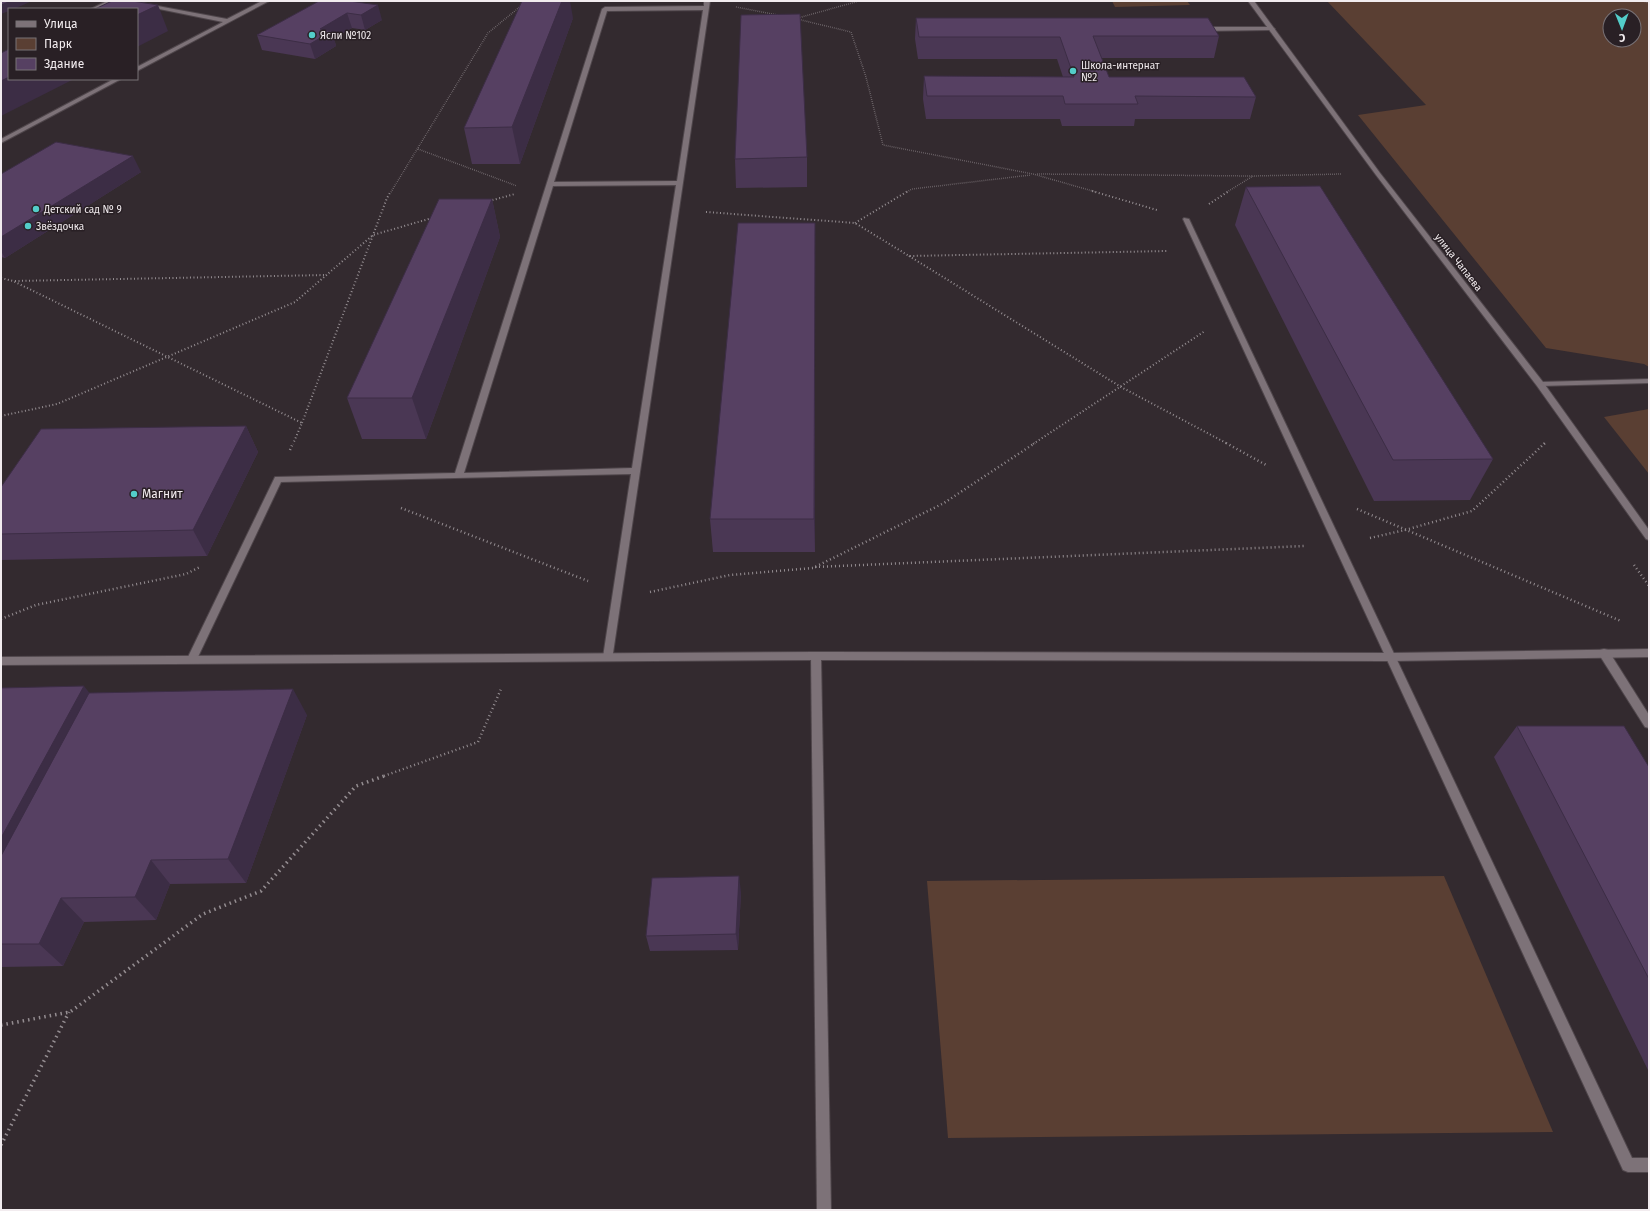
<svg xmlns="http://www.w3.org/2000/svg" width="1650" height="1211" font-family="'Fira Sans',sans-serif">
  <rect width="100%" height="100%" fill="#332a2f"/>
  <g fill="#5a3f33" fill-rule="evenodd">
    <path d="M 1112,1 L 1187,1 L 1190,5 L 1115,7 Z"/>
    <path d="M 1327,1 L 1649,1 L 1649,367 L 1644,364 L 1546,348 L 1358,115 L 1426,105 ZM 1610,16 L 1634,16 L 1634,40 L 1610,40 Z"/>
    <path d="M 1649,409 L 1649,474 L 1604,417 Z"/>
    <path d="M 1444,876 L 1553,1132 L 948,1138 L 927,881 Z"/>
  </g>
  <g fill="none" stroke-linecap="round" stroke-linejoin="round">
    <g stroke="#4f464b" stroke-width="2">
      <g id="service">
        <path d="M 120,1 L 131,1 L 227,19 L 262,1 L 269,1 L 137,71 L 137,67 L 223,22 Z"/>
        <path d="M 704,1 L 710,1 L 612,660 L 604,660 L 603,657 L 631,474 L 281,482 L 197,659 L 196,662 L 188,662 L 187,659 L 275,477 L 455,473 L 602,9 L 605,7 L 704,6 ZM 703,10 L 677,181 L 554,182 L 607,11 ZM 676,185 L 632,468 L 464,473 L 553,186 Z"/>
        <path d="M 1272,27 L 1275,29 L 1274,30 L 1202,31 L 1199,29 L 1202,27 Z"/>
        <path d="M 114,79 L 121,79 L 1,143 L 1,139 Z"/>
        <path d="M 1184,218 L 1189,219 L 1632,1158 L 1649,1158 L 1649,1172 L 1628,1172 L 1623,1170 L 1183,219 Z"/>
        <path d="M 1649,379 L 1649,383 L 1540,386 L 1536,384 L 1540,382 Z"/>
        <path d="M 1604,649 L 1608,650 L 1649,715 L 1649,728 L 1645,727 L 1600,656 L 1599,653 L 1600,650 Z"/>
        <path d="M 816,652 L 820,653 L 821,656 L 831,1210 L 817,1210 L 811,656 L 812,653 Z"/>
      </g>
    </g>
    <g stroke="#4f464b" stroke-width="2">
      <path id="minor" d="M 1649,649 L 1649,657 L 1390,661 L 816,660 L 1,665 L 1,657 L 816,652 L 1390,653 Z"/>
    </g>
    <g stroke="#4f464b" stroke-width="2">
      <path id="tertiary" d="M 1248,1 L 1254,1 L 1380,173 L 1543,382 L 1649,530 L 1649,540 L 1646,539 L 1537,386 L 1376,175 Z"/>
    </g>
    <g stroke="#4f464b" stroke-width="2">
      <path id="secondary" d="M 107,1 L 114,1 L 98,9 L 91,9 Z"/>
    </g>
    <g stroke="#948d91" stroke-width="1.5" stroke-dasharray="0.5 1.5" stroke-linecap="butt">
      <path d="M 465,1 L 524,1"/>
      <path d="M 1643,1 L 1649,3"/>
      <path d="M 736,7 L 778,15"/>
      <path d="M 798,18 L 859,1"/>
      <path d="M 797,19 L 851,32 L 866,77 L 883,145 L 1033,174 L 1096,192"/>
      <path d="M 418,149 L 517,186"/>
      <path d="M 1037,174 L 1252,176"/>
      <path d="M 391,192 L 488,33 L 522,5"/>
      <path d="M 907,192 L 912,189 L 1031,175"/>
      <path d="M 1227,192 L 1253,176 L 1342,174"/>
    </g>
    <g stroke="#948d91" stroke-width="2" stroke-dasharray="1 2.5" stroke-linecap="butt">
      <path d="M 1092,191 L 1157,210"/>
      <path d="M 489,201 L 515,194"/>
      <path d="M 1209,204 L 1229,191"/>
      <path d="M 706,212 L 855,223 L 909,256 L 1168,251"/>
      <path d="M 855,223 L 908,191"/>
      <path d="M 909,256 L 1121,387 L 1228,444"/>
      <path d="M 1,278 L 13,281 L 302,423 L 293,444"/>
      <path d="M 15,281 L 326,275"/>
      <path d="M 1,416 L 57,404 L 295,302 L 373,235 L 432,218"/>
      <path d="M 302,423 L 387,198 L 391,191"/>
      <path d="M 1033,444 L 1205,331"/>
      <path d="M 1544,444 L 1545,443"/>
    </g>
    <g stroke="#948d91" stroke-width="2.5" stroke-dasharray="1 3" stroke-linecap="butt">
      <path d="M 1226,443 L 1266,465"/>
      <path d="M 290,450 L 293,443"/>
      <path d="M 401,508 L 588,581"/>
      <path d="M 1357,509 L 1621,621"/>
      <path d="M 1370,538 L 1405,530 L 1472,511 L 1545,443"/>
      <path d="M 1634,565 L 1649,586"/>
      <path d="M 815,567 L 1304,546"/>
      <path d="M 650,592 L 730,575 L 813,568 L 944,503 L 1035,443"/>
      <path d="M 1,619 L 36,605 L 186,574 L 200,567"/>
      <path d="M 384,776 L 478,742 L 501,689"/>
    </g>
    <g stroke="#948d91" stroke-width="3.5" stroke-dasharray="1.5 4" stroke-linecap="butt">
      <path d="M 1,1025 L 70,1012 L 203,914 L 261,891 L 356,786 L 387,775"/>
      <path d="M 1,1145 L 69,1012"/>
    </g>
    <use href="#service" fill="#7d7278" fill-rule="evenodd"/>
    <use href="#minor" fill="#7d7278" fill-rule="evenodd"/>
    <use href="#tertiary" fill="#7d7278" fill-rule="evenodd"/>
    <use href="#secondary" fill="#7d7278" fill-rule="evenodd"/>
  </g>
  <g fill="#4a3754">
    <path d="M 319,1 L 382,20 L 365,30 L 352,28 L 334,38 L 336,46 L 315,59 L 262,50 L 257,35 Z"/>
    <path d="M 573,18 L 520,164 L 472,164 L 464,128 Z"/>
    <path d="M 916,18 L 1219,36 L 1214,58 L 1101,58 L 1109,77 L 1256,97 L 1250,119 L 1135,119 L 1134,126 L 1062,126 L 1060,119 L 926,119 L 923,99 L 924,76 L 1063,77 L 1057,59 L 918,59 L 915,39 Z"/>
    <path d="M 807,157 L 807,187 L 736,188 L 735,159 Z"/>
    <path d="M 141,172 L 5,258 L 1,257 L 1,174 Z"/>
    <path d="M 1246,187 L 1493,459 L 1470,500 L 1374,501 L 1235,225 Z"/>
    <path d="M 492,199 L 500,237 L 426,439 L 362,439 L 347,398 Z"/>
    <path d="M 815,253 L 815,552 L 713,552 L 710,519 Z"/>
    <path d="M 246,426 L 258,452 L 207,556 L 1,560 L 1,487 Z"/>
    <path d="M 1,688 L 89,693 L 307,715 L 246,883 L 170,884 L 156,920 L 84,922 L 63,966 L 1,967 Z"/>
    <path d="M 1517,726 L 1649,767 L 1649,1072 L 1494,757 Z"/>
    <path d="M 741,892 L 738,950 L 650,951 L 646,936 Z"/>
  </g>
  <g fill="#3c2d45">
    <path d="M 11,1 L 32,1 L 14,9 L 9,9 L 9,11 L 1,14 L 1,5 Z"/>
    <path d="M 562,1 L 570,1 L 573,18 L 520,164 L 512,127 Z"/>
    <path d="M 158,5 L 168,31 L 137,47 L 137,15 Z"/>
    <path d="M 378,5 L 382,20 L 365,30 L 361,15 Z"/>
    <path d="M 347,13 L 352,28 L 334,38 L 336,46 L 315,59 L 310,44 L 320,29 Z"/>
    <path d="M 9,77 L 9,79 L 74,79 L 1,116 L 1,81 Z"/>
    <path d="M 133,156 L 141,172 L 5,258 L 1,251 L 1,237 Z"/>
    <path d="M 492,199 L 500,237 L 426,439 L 412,398 Z"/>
    <path d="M 815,253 L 815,552 L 814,519 Z"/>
    <path d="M 246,426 L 258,452 L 207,556 L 193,530 Z"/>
    <path d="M 84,686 L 109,718 L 1,926 L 1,838 Z"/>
    <path d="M 293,689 L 307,715 L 246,883 L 228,859 Z"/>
    <path d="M 151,860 L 170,884 L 156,920 L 135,897 Z"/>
    <path d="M 739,876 L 741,892 L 738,950 L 736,934 Z"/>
    <path d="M 61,898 L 84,922 L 63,966 L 39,944 Z"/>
  </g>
  <g fill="#564062" stroke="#3c2d45">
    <path d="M 1,1 L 11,1 L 1,5 Z"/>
    <path d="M 112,1 L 132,1 L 158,5 L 137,15 L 137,9 L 95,9 Z"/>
    <path d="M 319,1 L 349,1 L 378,5 L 361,15 L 347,13 L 320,29 L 332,31 L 310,44 L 257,35 Z"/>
    <path d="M 522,1 L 562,1 L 512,127 L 464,128 Z"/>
    <path d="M 800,14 L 807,157 L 735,159 L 741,15 Z"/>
    <path d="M 916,18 L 1208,18 L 1219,36 L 1093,36 L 1109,77 L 1244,77 L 1256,97 L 1135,96 L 1138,104 L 1065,104 L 1063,96 L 927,96 L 924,76 L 1074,77 L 1060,37 L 919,37 Z"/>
    <path d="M 9,49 L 9,77 L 1,81 L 1,53 Z"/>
    <path d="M 56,142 L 133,156 L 1,237 L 1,174 Z"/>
    <path d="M 1320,186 L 1493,459 L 1393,460 L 1246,187 Z"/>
    <path d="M 439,199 L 492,199 L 412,398 L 347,398 Z"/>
    <path d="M 738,223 L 815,223 L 814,519 L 710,519 Z"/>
    <path d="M 246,426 L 193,530 L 1,534 L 1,487 L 41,429 Z"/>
    <path d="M 84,686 L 1,838 L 1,688 Z"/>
    <path d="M 293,689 L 228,859 L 151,860 L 135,897 L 61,898 L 39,944 L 1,944 L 1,856 L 89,693 Z"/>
    <path d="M 1517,726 L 1624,726 L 1649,767 L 1649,979 Z"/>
    <path d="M 739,876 L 736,934 L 646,936 L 652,878 Z"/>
  </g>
  <g fill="#53cdc9" stroke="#292025" stroke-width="1.5">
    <circle cx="312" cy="35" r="4"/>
    <circle cx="1073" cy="71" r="4"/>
    <circle cx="36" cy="209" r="4"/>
    <circle cx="28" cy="226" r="4"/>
    <circle cx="134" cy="494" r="4"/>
  </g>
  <g text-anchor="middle" stroke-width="3" stroke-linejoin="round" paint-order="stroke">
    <g font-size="10" fill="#f2ecef" stroke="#292025" text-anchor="start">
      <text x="320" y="39">Ясли №102</text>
      <text x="1081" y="69">Школа-интернат<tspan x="1081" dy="12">№2</tspan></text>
      <text x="44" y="213">Детский сад № 9</text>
      <text x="36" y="230">Звёздочка</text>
    </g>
    <g font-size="10" fill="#f2ecef" stroke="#292025">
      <text transform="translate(1459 262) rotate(52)" y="4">улица Чапаева</text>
    </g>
    <g font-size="12" fill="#f2ecef" stroke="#292025" text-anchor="start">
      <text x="142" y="498">Магнит</text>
    </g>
  </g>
  <rect width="1650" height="1211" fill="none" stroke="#f2ecef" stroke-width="4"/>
  <rect x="8" y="8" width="130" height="72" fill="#292025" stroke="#797276"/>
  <rect x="16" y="21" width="20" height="6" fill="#7d7278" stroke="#797276"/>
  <text x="44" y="28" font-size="12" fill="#f2ecef">Улица</text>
  <rect x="16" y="38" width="20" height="12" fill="#5a3f33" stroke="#797276"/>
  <text x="44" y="48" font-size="12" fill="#f2ecef">Парк</text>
  <rect x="16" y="58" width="20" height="12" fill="#564062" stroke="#797276"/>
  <text x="44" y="68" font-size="12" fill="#f2ecef">Здание</text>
  <g transform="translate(1622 28) rotate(179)"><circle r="19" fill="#292025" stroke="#797276"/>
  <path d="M0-3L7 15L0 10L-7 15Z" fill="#53cdc9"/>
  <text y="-6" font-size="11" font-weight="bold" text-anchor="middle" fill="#f2ecef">С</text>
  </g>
</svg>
